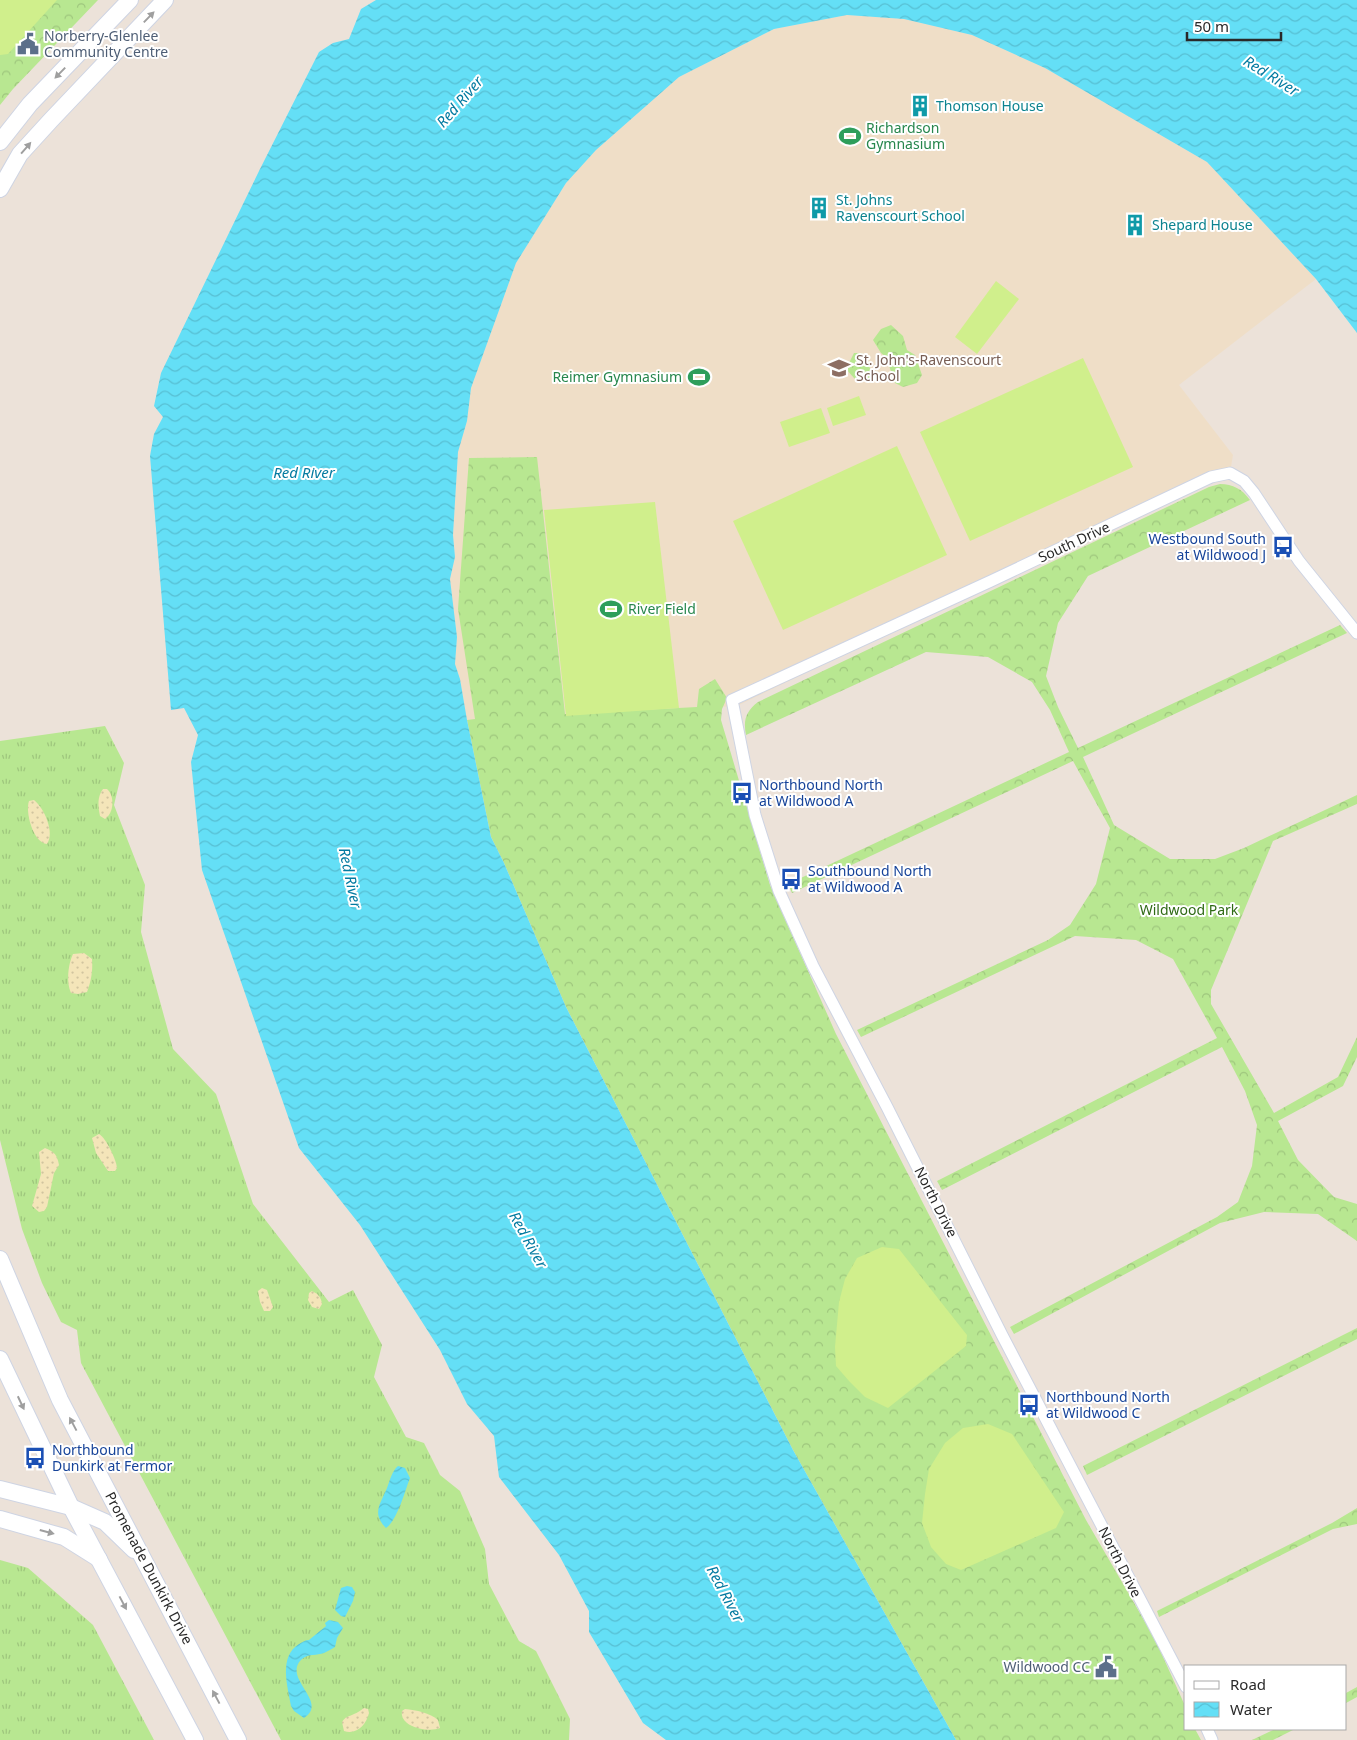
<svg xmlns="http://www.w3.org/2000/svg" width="1357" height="1740" font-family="'Noto Sans',sans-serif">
  <defs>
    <pattern id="grass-tufts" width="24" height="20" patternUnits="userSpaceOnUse" patternTransform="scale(1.25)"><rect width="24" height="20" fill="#b8e791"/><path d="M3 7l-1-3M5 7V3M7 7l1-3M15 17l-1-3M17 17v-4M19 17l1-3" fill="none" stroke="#9ec67d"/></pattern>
    <pattern id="forest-crowns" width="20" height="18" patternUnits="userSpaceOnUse" patternTransform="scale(1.25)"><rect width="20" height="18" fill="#b8e791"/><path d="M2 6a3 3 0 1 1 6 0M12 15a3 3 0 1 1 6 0" fill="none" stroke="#9ec67d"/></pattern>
    <pattern id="sand-dots" width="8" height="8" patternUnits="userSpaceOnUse" patternTransform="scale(1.25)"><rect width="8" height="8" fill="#f4e5b9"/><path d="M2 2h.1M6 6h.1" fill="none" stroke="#d1c49f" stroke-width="1.8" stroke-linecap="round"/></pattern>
    <pattern id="water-waves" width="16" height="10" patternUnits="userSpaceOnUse" patternTransform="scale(1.25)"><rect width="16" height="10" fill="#64dff6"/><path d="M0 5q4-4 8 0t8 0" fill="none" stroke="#57bfd3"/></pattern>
  </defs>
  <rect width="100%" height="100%" fill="#ece2d9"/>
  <path fill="#efdec7" d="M 847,15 L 904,19 L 972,35 L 1045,68 L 1207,162 L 1316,279 L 1179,385 L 1233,455 L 1230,473 L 1211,477 L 737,706 L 467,720 L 460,679 L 455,664 L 457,637 L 450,579 L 455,557 L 453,535 L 458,452 L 467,421 L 471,388 L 516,263 L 566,183 L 596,150 L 679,77 L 774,29 Z"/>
  <g fill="url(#grass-tufts)">
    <path d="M 105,726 L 124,763 L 114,805 L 145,885 L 141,932 L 173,1049 L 216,1094 L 253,1204 L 329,1302 L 353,1290 L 382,1345 L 374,1377 L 406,1437 L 424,1443 L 440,1475 L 460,1491 L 485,1549 L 489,1584 L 519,1641 L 536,1651 L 570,1719 L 569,1740 L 281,1740 L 81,1363 L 77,1330 L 61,1322 L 42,1283 L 22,1229 L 0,1140 L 0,741 Z"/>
    <path d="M 0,1560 L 28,1568 L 93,1625 L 154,1740 L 0,1740 Z"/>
  </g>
  <g fill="url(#forest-crowns)">
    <path d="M 0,0 L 98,0 L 13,89 L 0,105 Z"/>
    <path d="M 891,325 L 903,336 L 907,350 L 915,355 L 922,375 L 917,383 L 903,387 L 895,383 L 886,357 L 881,353 L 873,340 L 881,329 Z"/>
    <path d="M 854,353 L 862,353 L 874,376 L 859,382 L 854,378 L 846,369 Z"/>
    <path d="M 537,457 L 565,714 L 697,707 L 699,689 L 715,679 L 727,698 L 722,709 L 721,720 L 770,885 L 836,1034 L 1086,1520 L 1155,1639 L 1186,1708 L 1186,1729 L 1195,1729 L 1201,1740 L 956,1740 L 793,1450 L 566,1007 L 504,863 L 491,837 L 467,720 L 475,719 L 458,609 L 469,458 Z"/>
    <path d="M 1220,484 C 1233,484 1242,489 1250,500 L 1088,576 L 1058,623 L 1046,676 L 1058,707 L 1078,748 L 1340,625 L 1347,633 L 1083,757 L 1114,825 L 1170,859 L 1215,859 L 1244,848 L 1357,795 L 1357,804 L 1273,841 L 1211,990 L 1211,1004 L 1274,1113 L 1338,1077 L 1357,1037 L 1357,1057 L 1343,1086 L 1278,1121 L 1298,1160 L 1334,1197 L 1357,1204 L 1357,1241 L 1318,1214 L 1264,1212 L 1220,1223 L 1014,1334 L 1010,1327 L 1217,1217 L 1238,1202 L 1252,1166 L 1257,1125 L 1245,1091 L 1222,1047 L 942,1190 L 937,1181 L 1217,1038 L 1173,959 L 1136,940 L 1075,936 L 861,1037 L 857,1030 L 1048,940 L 1070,925 L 1096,884 L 1110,828 L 1073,761 L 792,893 L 788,884 L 1069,752 L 1050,710 L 1032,682 L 988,657 L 926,652 L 746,735 C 743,720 746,711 758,702 L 1209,487 Z"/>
    <path d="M 1357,1328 L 1357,1339 L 1087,1475 L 1083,1466 Z"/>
    <path d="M 1357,1508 L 1357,1524 L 1333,1529 L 1159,1617 L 1157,1611 L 1332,1523 Z"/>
    <path d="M 1357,1687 L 1357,1697 L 1346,1703 L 1346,1693 Z"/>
    <path d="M 1275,1729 L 1295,1729 L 1273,1740 L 1252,1740 Z"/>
  </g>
  <g fill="url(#sand-dots)">
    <path d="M 103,789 L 107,789 C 115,796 114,813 105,819 L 100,816 C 98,806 97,797 103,789 Z"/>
    <path d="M 34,800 C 44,808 55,832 47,844 C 33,843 25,812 29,801 Z"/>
    <path d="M 84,953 L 92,959 C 93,971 91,981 87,992 L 78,994 L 71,993 C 66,983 68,964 73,954 Z"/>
    <path d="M 99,1134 C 106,1138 116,1159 117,1168 L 115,1171 L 108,1171 L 96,1153 L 92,1138 Z"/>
    <path d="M 45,1148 C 55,1152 57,1155 59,1165 L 54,1173 L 47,1207 L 44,1211 L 39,1212 L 32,1206 L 41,1174 L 39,1152 Z"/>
    <path d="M 262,1288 L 267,1290 L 273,1307 L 270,1311 L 264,1311 L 260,1302 L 258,1291 Z"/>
    <path d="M 312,1291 C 318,1294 321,1297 322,1304 L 319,1309 L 312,1307 L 308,1300 L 309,1293 Z"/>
    <path d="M 364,1708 L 368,1709 L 369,1713 C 366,1725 357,1735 344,1731 L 342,1722 C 346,1716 348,1717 354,1714 C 357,1713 361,1710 364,1708 Z"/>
    <path d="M 405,1709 C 416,1710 430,1713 438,1720 L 440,1728 C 428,1733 399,1727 402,1711 Z"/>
  </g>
  <g fill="#d0ef8c">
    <path d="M 0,0 L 57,0 L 8,54 L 0,55 Z"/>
    <path d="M 996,281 L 1019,299 L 977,354 L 955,337 Z"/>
    <path d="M 1083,358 L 1133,467 L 970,541 L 920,432 Z"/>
    <path d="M 859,396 L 866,415 L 833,426 L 827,408 Z"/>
    <path d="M 821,408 L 830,433 L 789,447 L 780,422 Z"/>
    <path d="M 897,446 L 947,555 L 783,630 L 733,521 Z"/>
    <path d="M 655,502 L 679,708 L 566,716 L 544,510 Z"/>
    <path d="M 882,1247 L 899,1249 L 967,1335 L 966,1346 L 888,1408 L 865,1397 L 849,1381 L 836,1366 L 835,1347 L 839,1302 L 845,1279 L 857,1258 Z"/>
    <path d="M 988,1424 L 1012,1434 L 1064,1512 L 1056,1528 L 961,1570 L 946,1564 L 931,1547 L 922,1523 L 925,1494 L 929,1469 L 945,1443 L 963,1428 Z"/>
  </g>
  <g fill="url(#water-waves)">
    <path d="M 376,0 L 1357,0 L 1357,333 L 1316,279 L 1207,162 L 1045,68 L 972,35 L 904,19 L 847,15 L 774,29 L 679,77 L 596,150 L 566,183 L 516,263 L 471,388 L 467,421 L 458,452 L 453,535 L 455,557 L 450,579 L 457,637 L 455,664 L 460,679 L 467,720 L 491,837 L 504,863 L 566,1007 L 793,1450 L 956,1740 L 666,1740 L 643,1723 L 589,1632 L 589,1611 L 559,1555 L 499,1477 L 494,1436 L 467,1404 L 440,1350 L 360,1225 L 299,1148 L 202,870 L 191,762 L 198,735 L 184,708 L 171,710 L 150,456 L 154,434 L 163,417 L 154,406 L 161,373 L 260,169 L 319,52 L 333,43 L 349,39 L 361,9 Z"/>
    <path d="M 398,1466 L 405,1468 L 410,1478 C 405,1491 397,1521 386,1528 C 371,1513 381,1503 387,1488 C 390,1480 392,1471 398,1466 Z"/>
    <path d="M 347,1586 L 352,1587 L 355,1592 L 353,1601 L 345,1617 L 341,1616 L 335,1610 L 341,1588 Z"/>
    <path d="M 329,1620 L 338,1622 L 343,1628 L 337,1638 L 335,1647 C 332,1649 328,1651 324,1653 C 317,1656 309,1653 302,1659 C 281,1678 330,1702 304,1718 L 294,1711 L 291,1706 C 288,1687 278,1657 299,1644 C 303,1642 305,1640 309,1640 L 326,1626 L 325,1623 Z"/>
  </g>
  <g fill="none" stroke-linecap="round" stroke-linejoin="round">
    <g stroke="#ced4e3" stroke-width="13">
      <g id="street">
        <path d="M 1186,1687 L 1002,1335 L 887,1107 L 813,966 L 779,891 L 755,815 L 732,700 L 991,581 L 1211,477 L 1230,473 L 1244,481 L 1254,493 L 1299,561 L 1357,633"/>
        <path d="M 1207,1729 L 1212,1740"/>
      </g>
    </g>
    <g stroke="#ced4e3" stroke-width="18">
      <g id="secondary">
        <path d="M 0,142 L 30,104 L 130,0"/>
        <path d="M 0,189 L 20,154 L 51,120 L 165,0"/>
        <path d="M 0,1259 L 60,1400 L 238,1740"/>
        <path d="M 0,1359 L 71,1507 L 195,1740"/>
        <path d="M 0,1489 L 71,1507 L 105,1522 L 134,1550"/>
        <path d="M 0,1519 L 64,1537 L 99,1559"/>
      </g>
    </g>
    <use href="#street" stroke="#fff" stroke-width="11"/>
    <use href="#secondary" stroke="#fff" stroke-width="16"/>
  </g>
  <defs><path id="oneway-solid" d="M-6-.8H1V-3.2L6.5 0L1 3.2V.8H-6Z" transform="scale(1.25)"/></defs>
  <g fill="#9f9f9f">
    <use href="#oneway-solid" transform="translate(149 17) rotate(-46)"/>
    <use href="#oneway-solid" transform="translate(60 73) rotate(134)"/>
    <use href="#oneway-solid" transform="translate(26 148) rotate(-49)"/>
    <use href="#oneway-solid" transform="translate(21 1403) rotate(65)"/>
    <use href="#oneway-solid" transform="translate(73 1424) rotate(-118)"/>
    <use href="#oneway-solid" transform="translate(47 1532) rotate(15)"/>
    <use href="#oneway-solid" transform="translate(123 1603) rotate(62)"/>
    <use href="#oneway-solid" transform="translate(216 1697) rotate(-118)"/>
  </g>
  <defs>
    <g id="civic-bare" transform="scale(1.725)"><path d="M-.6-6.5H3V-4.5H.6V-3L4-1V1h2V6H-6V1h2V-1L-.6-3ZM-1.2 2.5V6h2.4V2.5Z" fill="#5c6f8a" stroke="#fff" stroke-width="2.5" paint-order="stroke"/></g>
    <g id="building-bare" transform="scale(1.725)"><path d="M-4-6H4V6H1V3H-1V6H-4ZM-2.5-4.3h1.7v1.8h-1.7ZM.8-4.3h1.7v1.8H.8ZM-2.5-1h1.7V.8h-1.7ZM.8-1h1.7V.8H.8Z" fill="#0f9aa8" stroke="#fff" stroke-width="2.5" paint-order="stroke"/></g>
    <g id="stadium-bare" transform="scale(1.725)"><path d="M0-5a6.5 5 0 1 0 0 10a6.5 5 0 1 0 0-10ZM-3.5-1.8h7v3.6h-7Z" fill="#2e9e5b" stroke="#fff" stroke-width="2.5" paint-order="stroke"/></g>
    <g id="school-bare" transform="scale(1.725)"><path d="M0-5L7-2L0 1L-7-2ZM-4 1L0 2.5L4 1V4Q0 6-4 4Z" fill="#8d6e63" stroke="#fff" stroke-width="2.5" paint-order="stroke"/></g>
    <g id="bus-bare" transform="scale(1.725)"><path d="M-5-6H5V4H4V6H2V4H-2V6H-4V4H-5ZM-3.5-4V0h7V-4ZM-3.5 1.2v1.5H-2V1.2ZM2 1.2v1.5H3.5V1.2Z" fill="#1a4fb4" stroke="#fff" stroke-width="2.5" paint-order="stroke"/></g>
  </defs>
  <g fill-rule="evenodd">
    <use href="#civic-bare" x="28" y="44"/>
    <use href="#building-bare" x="920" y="106"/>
    <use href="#stadium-bare" x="850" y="136"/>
    <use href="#building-bare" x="819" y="208"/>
    <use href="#building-bare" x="1135" y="225"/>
    <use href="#school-bare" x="839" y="368"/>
    <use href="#stadium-bare" x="699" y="377"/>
    <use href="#bus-bare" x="1283" y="547"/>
    <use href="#stadium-bare" x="611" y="609"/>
    <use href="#bus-bare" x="742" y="793"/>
    <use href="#bus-bare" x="791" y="879"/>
    <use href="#bus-bare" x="1029" y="1405"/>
    <use href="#bus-bare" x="35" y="1458"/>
    <use href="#civic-bare" x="1106" y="1667"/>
  </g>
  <g text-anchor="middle" stroke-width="4" stroke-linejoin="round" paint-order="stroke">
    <g font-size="14" fill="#4e5e75" stroke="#fff" text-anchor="start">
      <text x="44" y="41">Norberry-Glenlee<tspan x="44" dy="16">Community Centre</tspan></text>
      <text x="1090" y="1672" text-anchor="end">Wildwood CC</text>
    </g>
    <g font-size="14" fill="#0d838f" stroke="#fff" text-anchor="start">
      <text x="936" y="111">Thomson House</text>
      <text x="836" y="205">St. Johns<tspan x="836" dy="16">Ravenscourt School</tspan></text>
      <text x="1152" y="230">Shepard House</text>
    </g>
    <g font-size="14" fill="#27864d" stroke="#fff" text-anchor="start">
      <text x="866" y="133">Richardson<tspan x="866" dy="16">Gymnasium</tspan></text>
      <text x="682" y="382" text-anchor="end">Reimer Gymnasium</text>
      <text x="628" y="614">River Field</text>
    </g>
    <g font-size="14" fill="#785e54" stroke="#fff" text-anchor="start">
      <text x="856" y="365">St. John's-Ravenscourt<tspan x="856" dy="16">School</tspan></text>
    </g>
    <g font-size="14" fill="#164399" stroke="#fff" text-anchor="start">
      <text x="1266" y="544" text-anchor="end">Westbound South<tspan x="1266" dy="16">at Wildwood J</tspan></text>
      <text x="759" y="790">Northbound North<tspan x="759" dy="16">at Wildwood A</tspan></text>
      <text x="808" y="876">Southbound North<tspan x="808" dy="16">at Wildwood A</tspan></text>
      <text x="1046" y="1402">Northbound North<tspan x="1046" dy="16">at Wildwood C</tspan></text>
      <text x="52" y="1455">Northbound<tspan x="52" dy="16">Dunkirk at Fermor</tspan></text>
    </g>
    <g font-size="14" fill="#292929" stroke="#fff">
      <text transform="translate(1074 542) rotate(-25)" y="5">South Drive</text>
      <text transform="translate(936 1202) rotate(63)" y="5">North Drive</text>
      <text transform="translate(1120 1562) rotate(63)" y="5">North Drive</text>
      <text transform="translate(149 1568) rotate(62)" y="5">Promenade Dunkirk Drive</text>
    </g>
    <g font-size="14" fill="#2f6a15" stroke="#fff">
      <text x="1189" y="915">Wildwood Park</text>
    </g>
    <g font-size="15" font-style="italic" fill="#047ba1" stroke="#fff">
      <text transform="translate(1271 76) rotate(32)" y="5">Red River</text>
      <text transform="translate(460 102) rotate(-49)" y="5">Red River</text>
      <text x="304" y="478">Red River</text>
      <text transform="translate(350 878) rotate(78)" y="5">Red River</text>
      <text transform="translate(528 1240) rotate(61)" y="5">Red River</text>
      <text transform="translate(725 1594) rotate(62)" y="5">Red River</text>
    </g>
  </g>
  <rect x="1184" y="1665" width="162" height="65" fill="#ffffff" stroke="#a9a9a9"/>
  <rect x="1194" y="1681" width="25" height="8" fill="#ffffff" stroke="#a9a9a9"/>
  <text x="1230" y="1690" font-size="15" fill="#292929">Road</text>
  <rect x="1194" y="1702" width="25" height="15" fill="url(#water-waves)" stroke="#a9a9a9"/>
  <text x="1230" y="1715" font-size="15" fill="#292929">Water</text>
  <path d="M1187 32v8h94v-8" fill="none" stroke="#292929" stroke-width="2.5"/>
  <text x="1194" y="32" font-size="15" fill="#292929" stroke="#ffffff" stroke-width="4" paint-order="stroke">50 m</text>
</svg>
